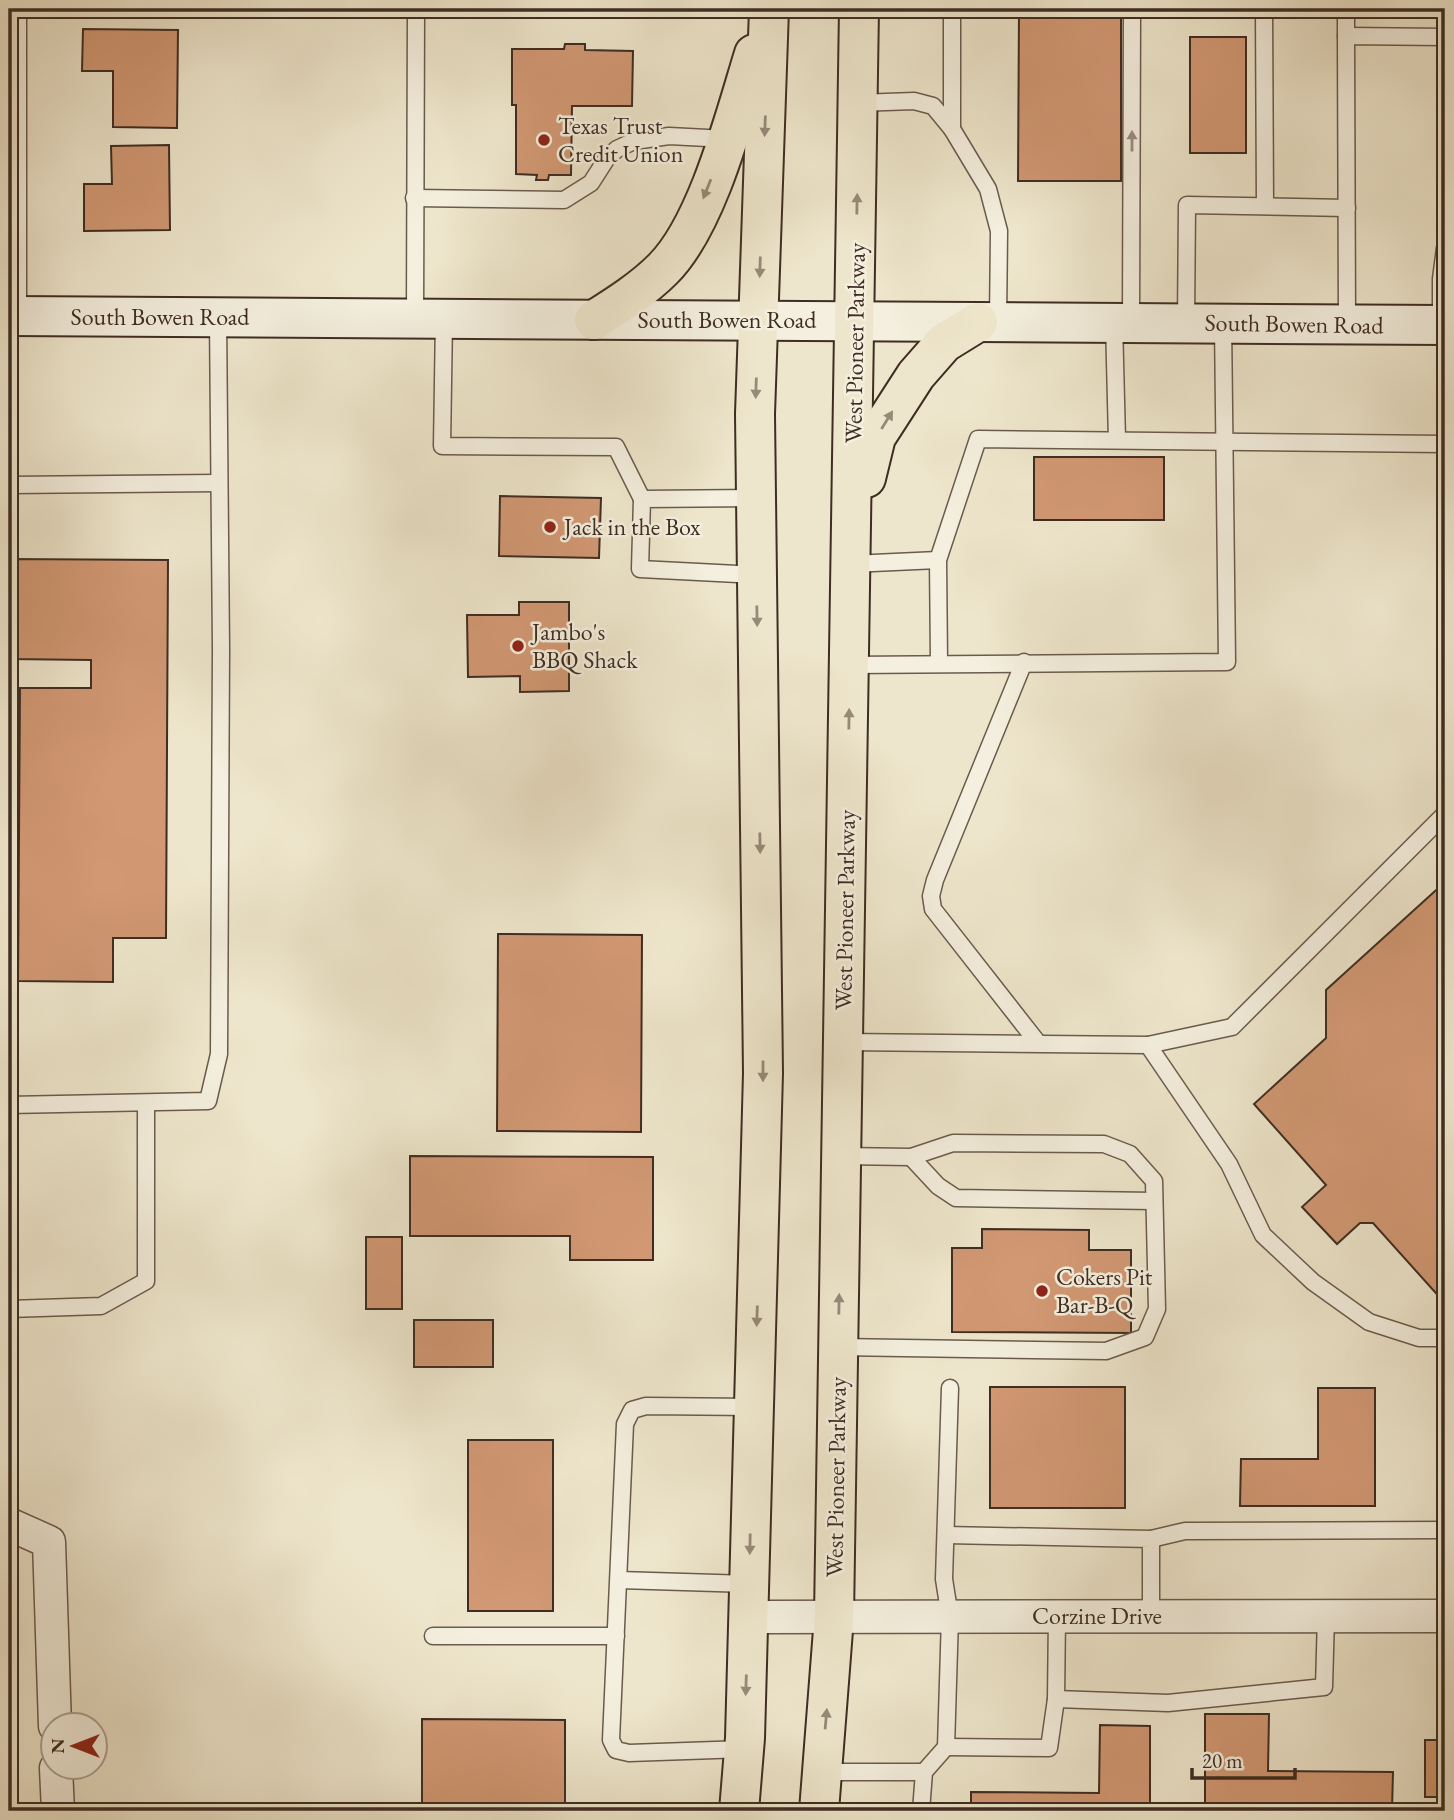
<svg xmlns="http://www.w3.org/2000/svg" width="1454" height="1820" font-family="'EB Garamond',serif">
  <rect width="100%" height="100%" fill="#eee6cc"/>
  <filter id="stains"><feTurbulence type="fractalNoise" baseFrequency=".00286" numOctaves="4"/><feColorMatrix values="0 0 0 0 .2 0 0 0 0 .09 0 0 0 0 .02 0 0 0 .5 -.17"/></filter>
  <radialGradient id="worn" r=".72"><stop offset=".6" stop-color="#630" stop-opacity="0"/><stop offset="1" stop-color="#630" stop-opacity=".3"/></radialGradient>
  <g fill="#d19873" stroke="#3f2d23" stroke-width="2">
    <path d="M 1019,9 L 1121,9 L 1121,181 L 1018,181 Z"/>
    <path d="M 83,29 L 178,30 L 177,128 L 113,127 L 113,71 L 82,71 Z"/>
    <rect x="1190" y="37" width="56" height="116"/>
    <path d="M 565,44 L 585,44 L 585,50 L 633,51 L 632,106 L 572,106 L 571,175 L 549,175 L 548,180 L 536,180 L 537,175 L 516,174 L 516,105 L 512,105 L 512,49 L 564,49 Z"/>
    <path d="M 169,145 L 170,230 L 84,231 L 84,184 L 112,184 L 111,146 Z"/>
    <rect x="1034" y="457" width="130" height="63"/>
    <path d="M 500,496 L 601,498 L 599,558 L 499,556 Z"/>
    <path d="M 9,559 L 168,560 L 166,938 L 113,938 L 113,982 L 18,981 L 20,688 L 91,688 L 91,660 L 9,659 Z"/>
    <path d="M 519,602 L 569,602 L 569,691 L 520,692 L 520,676 L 468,677 L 467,615 L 519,615 Z"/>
    <path d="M 1445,882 L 1445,1299 L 1443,1301 L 1373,1223 L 1360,1223 L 1337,1244 L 1302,1207 L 1326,1185 L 1254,1104 L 1326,1038 L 1326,990 Z"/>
    <path d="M 498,934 L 642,935 L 641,1132 L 497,1131 Z"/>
    <path d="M 410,1156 L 653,1157 L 653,1260 L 570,1260 L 570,1236 L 410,1236 Z"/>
    <path d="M 982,1229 L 1089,1230 L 1089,1250 L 1131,1250 L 1131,1333 L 952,1332 L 952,1248 L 982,1248 Z"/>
    <rect x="366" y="1237" width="36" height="72"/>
    <rect x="414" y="1320" width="79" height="47"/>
    <rect x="1440" y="1377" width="5" height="65"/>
    <rect x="990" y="1387" width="135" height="121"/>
    <path d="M 1318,1388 L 1375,1388 L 1375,1506 L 1240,1506 L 1241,1459 L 1318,1459 Z"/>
    <rect x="468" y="1440" width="85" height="171"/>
    <path d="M 1205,1714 L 1269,1714 L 1268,1771 L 1393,1772 L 1392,1811 L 1205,1811 Z"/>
    <path d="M 422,1719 L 565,1720 L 565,1811 L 422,1811 Z"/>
    <path d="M 1100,1725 L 1150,1726 L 1150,1811 L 971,1811 L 971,1792 L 1099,1793 Z"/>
    <rect x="1425" y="1740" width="20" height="57"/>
  </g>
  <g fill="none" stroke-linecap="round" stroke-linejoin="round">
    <g stroke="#6b5b4d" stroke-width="19">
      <g id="service">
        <path d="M 1264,9 L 1265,206"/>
        <path d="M 1346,9 L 1346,36"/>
        <path d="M 858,103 L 914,101 L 933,106 L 952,129 L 988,189 L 999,231 L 998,322"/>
        <path d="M 952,129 L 952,9"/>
        <path d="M 414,198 L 564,200 L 591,183 L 607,158 L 617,149 L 634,141 L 669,136 L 727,139"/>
        <path d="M 415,318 L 416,9"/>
        <path d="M 444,319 L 442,446 L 616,447 L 642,499"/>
        <path d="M 1114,322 L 1117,440"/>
        <path d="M 1131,322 L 1132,9"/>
        <path d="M 1186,323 L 1187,205 L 1347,208"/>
        <path d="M 1347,324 L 1346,36 L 1445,37"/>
        <path d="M 1441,325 L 1441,279 L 1445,248"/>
        <path d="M 9,485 L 218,483"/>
        <path d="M 756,498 L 642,499 L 640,569 L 757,575"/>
        <path d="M 851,564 L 938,560"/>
        <path d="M 939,662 L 938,560 L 978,439 L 1445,444"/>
        <path d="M 1024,662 L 935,880 L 931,896 L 933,909 L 1038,1043"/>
        <path d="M 850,665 L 1227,662 L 1223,323"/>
        <path d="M 843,1042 L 1148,1045 L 1232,1027 L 1445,814"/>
        <path d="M 1148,1045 L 1229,1164 L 1263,1235 L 1313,1282 L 1369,1322 L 1419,1338 L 1445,1338"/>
        <path d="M 9,1105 L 208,1101 L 219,1054 L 221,649 L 218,317"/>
        <path d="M 911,1157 L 938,1186 L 956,1198 L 1154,1201"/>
        <path d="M 9,1309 L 101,1306 L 146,1281 L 146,1103"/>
        <path d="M 838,1347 L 1106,1351 L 1145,1337 L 1157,1309 L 1154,1181 L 1130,1154 L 1104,1144 L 953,1143 L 911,1157 L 841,1156"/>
        <path d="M 946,1535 L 1151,1539 L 1151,1616"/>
        <path d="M 1151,1539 L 1185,1531 L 1445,1530"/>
        <path d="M 619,1580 L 749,1584"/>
        <path d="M 433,1636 L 616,1636"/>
        <path d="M 1056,1699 L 1168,1703 L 1324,1687 L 1326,1616"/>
        <path d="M 946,1747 L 1049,1748 L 1056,1699 L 1057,1616"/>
        <path d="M 744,1749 L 629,1753 L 616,1750 L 611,1740 L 625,1424 L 632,1410 L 646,1406 L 754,1407"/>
        <path d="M 822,1772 L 924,1772"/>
        <path d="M 921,1811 L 924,1772 L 946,1747 L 950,1617 L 944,1579 L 950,1388"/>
      </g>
    </g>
    <g stroke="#6b5b4d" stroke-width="35">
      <g id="minor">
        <path d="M 10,9 L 10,316"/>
        <path d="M 11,1525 L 49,1542 L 55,1726"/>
        <path d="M 748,1617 L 1445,1616"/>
        <path d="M 56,1768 L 58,1811"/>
      </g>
    </g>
    <g stroke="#3f2d23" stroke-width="42">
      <path id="secondary" d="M 9,316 L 1445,325"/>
    </g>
    <g stroke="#3f2d23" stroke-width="42">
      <g id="primary">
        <path d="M 594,320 C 618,305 643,289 663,269 C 708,224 735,115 754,54"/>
        <path d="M 866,478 L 876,437 L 916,375 L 944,343 L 978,322"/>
        <path d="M 739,1811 L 745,1738 L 763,1073 L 755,414 L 769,9"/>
        <path d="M 819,1811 L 834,1617 L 859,9"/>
      </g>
    </g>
    <use href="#service" stroke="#f4efde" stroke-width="16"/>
    <use href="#minor" stroke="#f4efde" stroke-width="32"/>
    <use href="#secondary" stroke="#f4efde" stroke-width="38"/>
    <use href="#primary" stroke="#eee6cc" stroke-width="38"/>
  </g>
  <defs><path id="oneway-solid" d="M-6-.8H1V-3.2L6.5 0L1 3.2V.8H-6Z" transform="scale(1.75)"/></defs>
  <g fill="#968a78">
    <use href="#oneway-solid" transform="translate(765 126) rotate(92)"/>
    <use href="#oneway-solid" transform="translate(707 189) rotate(112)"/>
    <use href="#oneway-solid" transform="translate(857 204) rotate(-89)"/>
    <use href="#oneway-solid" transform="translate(760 267) rotate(92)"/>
    <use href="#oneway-solid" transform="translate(756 388) rotate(92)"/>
    <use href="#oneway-solid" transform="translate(887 420) rotate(-58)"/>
    <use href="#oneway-solid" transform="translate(757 616) rotate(89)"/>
    <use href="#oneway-solid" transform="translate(849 719) rotate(-89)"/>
    <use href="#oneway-solid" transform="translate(760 843) rotate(89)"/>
    <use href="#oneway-solid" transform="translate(763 1071) rotate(90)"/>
    <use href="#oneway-solid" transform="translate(839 1304) rotate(-89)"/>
    <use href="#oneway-solid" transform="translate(757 1316) rotate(92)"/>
    <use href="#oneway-solid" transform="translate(750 1544) rotate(91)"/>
    <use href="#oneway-solid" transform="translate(746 1685) rotate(92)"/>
    <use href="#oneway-solid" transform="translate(826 1719) rotate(-85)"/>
  </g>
  <use fill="#9a8e80" href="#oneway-solid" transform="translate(1132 141) rotate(-90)"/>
  <g fill="#8f2418" stroke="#f4efde" stroke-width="2.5">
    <circle cx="544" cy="140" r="7"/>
    <circle cx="550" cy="527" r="7"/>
    <circle cx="518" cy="646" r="7"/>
    <circle cx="1042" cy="1291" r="7"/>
  </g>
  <g text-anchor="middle" stroke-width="5" stroke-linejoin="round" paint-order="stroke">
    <g font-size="24" fill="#3f2d23" stroke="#f4efde" text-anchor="start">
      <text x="558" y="134">Texas Trust<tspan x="558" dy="28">Credit Union</tspan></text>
      <text x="564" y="535">Jack in the Box</text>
      <text x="532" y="640">Jambo's<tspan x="532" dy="28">BBQ Shack</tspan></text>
      <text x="1056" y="1285">Cokers Pit<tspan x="1056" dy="28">Bar-B-Q</tspan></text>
    </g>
    <g font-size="24" fill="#3f2d23" stroke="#f4efde">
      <text x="160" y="325">South Bowen Road</text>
      <text x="727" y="328">South Bowen Road</text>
      <text transform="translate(1294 324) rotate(1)" y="8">South Bowen Road</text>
      <text transform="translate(855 343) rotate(-89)" y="8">West Pioneer Parkway</text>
      <text transform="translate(845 910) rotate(-89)" y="8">West Pioneer Parkway</text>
      <text transform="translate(836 1477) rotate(-89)" y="8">West Pioneer Parkway</text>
      <text x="1097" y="1624">Corzine Drive</text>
    </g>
  </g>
  <rect width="1454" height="1820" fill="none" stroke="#eee6cc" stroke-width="35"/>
  <rect x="10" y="10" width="1433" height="1799" fill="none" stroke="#3f2d23" stroke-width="3.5"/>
  <rect x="18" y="18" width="1419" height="1785" fill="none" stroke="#3f2d23" stroke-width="2"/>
  <g transform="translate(74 1746) rotate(270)"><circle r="33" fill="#f4efde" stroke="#aca193" stroke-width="2"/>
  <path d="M0-5L12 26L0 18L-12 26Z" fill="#8f2418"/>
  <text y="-10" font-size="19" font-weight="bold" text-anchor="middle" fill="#3f2d23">N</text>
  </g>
  <path d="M1192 1768v10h103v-10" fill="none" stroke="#3f2d23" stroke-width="3.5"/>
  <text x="1202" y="1768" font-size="21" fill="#3f2d23" stroke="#f4efde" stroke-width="5" paint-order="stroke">20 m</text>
  <rect width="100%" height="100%" filter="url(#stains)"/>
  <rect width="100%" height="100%" fill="url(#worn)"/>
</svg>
